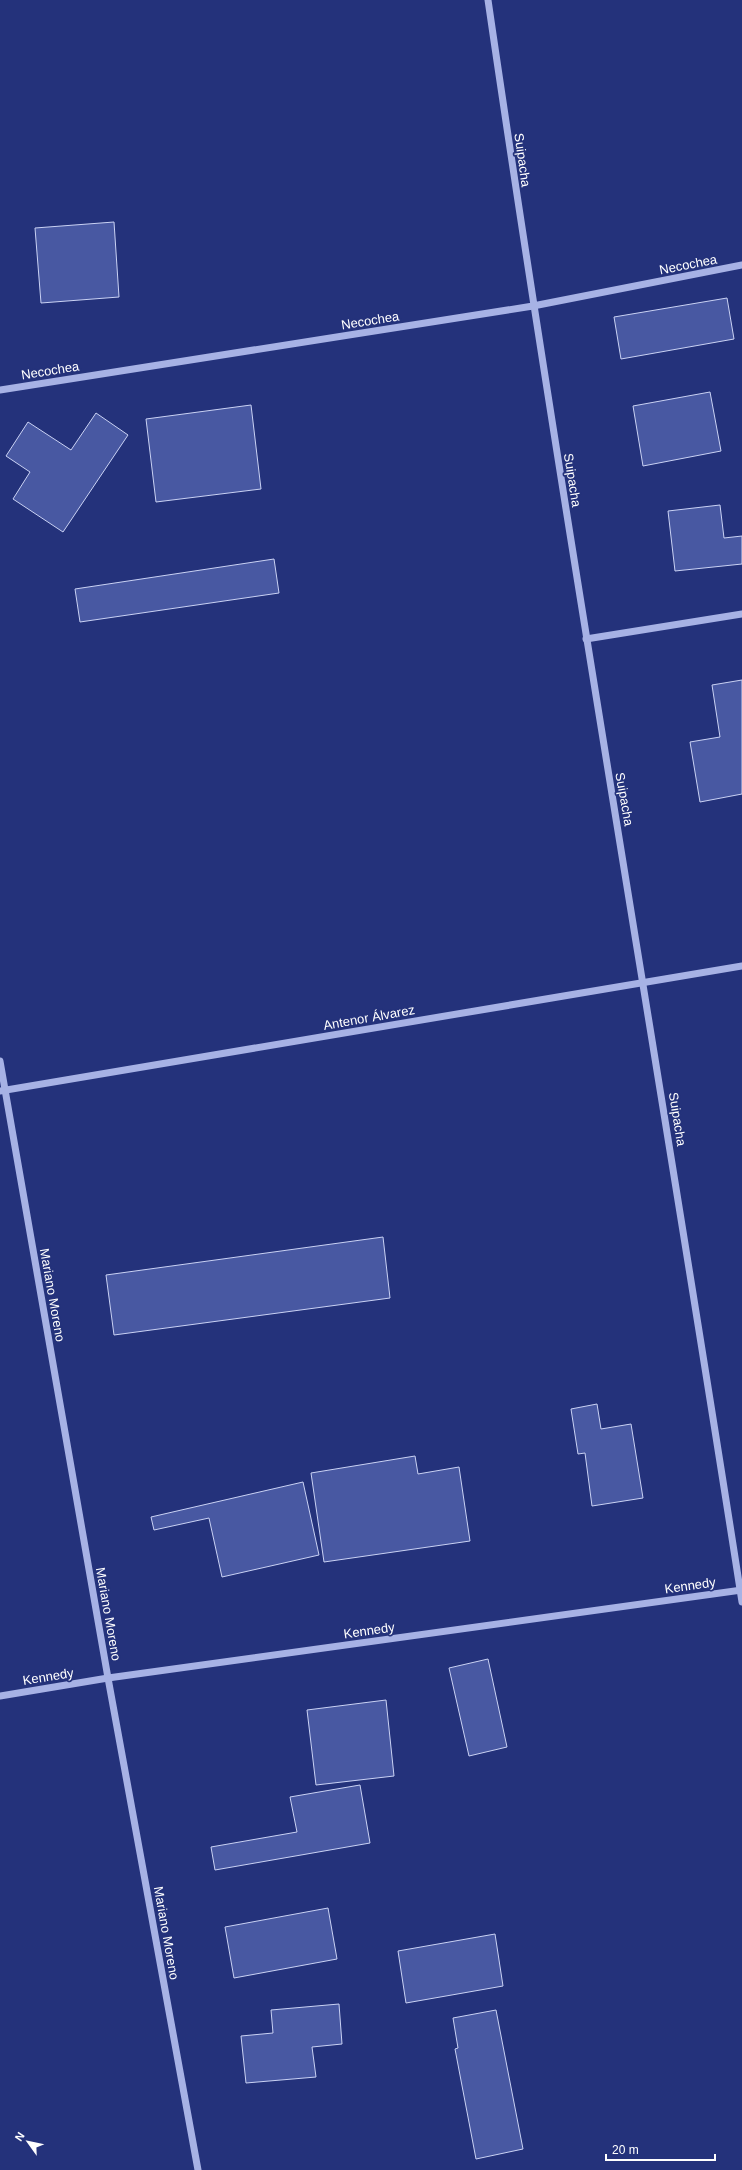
<svg xmlns="http://www.w3.org/2000/svg" width="742" height="2170" font-family="Arial,sans-serif">
  <rect width="100%" height="100%" fill="#24327b"/>
  <g fill="#4858a2" stroke="#cad2f4">
    <path d="M 114,222 L 119,297 L 41,303 L 35,228 Z"/>
    <path d="M 727,298 L 734,339 L 621,359 L 614,317 Z"/>
    <path d="M 710,392 L 721,451 L 643,466 L 633,406 Z"/>
    <path d="M 251,405 L 261,489 L 156,502 L 146,419 Z"/>
    <path d="M 96,413 L 128,435 L 63,532 L 13,499 L 30,472 L 6,456 L 28,422 L 71,450 Z"/>
    <path d="M 720,505 L 724,538 L 742,536 L 742,564 L 675,571 L 668,511 Z"/>
    <path d="M 274,559 L 279,593 L 80,622 L 75,589 Z"/>
    <path d="M 742,680 L 742,794 L 700,802 L 690,742 L 720,737 L 712,685 Z"/>
    <path d="M 383,1237 L 390,1298 L 114,1335 L 106,1275 Z"/>
    <path d="M 597,1404 L 601,1429 L 631,1424 L 643,1498 L 592,1506 L 585,1453 L 578,1454 L 571,1409 Z"/>
    <path d="M 415,1456 L 418,1474 L 459,1467 L 470,1541 L 324,1562 L 311,1473 Z"/>
    <path d="M 303,1482 L 319,1555 L 222,1577 L 209,1518 L 154,1530 L 151,1517 Z"/>
    <path d="M 488,1659 L 507,1747 L 469,1756 L 449,1668 Z"/>
    <path d="M 386,1700 L 394,1776 L 316,1785 L 307,1710 Z"/>
    <path d="M 360,1785 L 370,1843 L 215,1870 L 211,1847 L 297,1832 L 290,1797 Z"/>
    <path d="M 328,1908 L 337,1959 L 234,1978 L 225,1927 Z"/>
    <path d="M 495,1934 L 503,1986 L 406,2003 L 398,1951 Z"/>
    <path d="M 339,2004 L 342,2044 L 312,2047 L 316,2077 L 246,2083 L 241,2036 L 273,2033 L 271,2010 Z"/>
    <path d="M 496,2010 L 523,2149 L 476,2159 L 455,2049 L 458,2048 L 453,2018 Z"/>
  </g>
  <g fill="none" stroke-linecap="round" stroke-linejoin="round">
    <g stroke="#a7b2e5" stroke-width="7">
      <path d="M 488,0 C 566,535 659,1068 742,1602"/>
      <path d="M 0,390 L 533,306 L 742,265"/>
      <path d="M 586,639 L 742,614"/>
      <path d="M 0,1061 L 108,1678 L 198,2170"/>
      <path d="M 0,1091 L 742,966"/>
      <path d="M 0,1696 L 108,1678 L 742,1590"/>
    </g>
  </g>
  <g text-anchor="middle" stroke-width="3.5" stroke-linejoin="round" paint-order="stroke">
    <g font-size="13" fill="#fff" stroke="#24327b">
      <text transform="translate(523 160) rotate(82)" y="5">Suipacha</text>
      <text transform="translate(688 264) rotate(-11)" y="5">Necochea</text>
      <text transform="translate(370 320) rotate(-9)" y="5">Necochea</text>
      <text transform="translate(50 370) rotate(-9)" y="5">Necochea</text>
      <text transform="translate(573 480) rotate(81)" y="5">Suipacha</text>
      <text transform="translate(625 799) rotate(80)" y="5">Suipacha</text>
      <text transform="translate(369 1017) rotate(-10)" y="5">Antenor Álvarez</text>
      <text transform="translate(678 1119) rotate(81)" y="5">Suipacha</text>
      <text transform="translate(53 1295) rotate(80)" y="5">Mariano Moreno</text>
      <text transform="translate(690 1585) rotate(-8)" y="5">Kennedy</text>
      <text transform="translate(109 1614) rotate(80)" y="5">Mariano Moreno</text>
      <text transform="translate(369 1630) rotate(-8)" y="5">Kennedy</text>
      <text transform="translate(48 1676) rotate(-9)" y="5">Kennedy</text>
      <text transform="translate(167 1933) rotate(80)" y="5">Mariano Moreno</text>
    </g>
  </g>
  <g transform="translate(28 2142) rotate(303)" stroke="#24327b" stroke-width="3" paint-order="stroke">
  <path d="M0-3L7 15L0 10L-7 15Z" fill="#ffffff"/>
  <text y="-6" font-size="11" font-weight="bold" text-anchor="middle" fill="#ffffff">N</text>
  </g>
  <path d="M606 2154v6h109v-6" fill="none" stroke="#ffffff" stroke-width="2"/>
  <text x="612" y="2154" font-size="12" fill="#ffffff" stroke="#24327b" stroke-width="3" paint-order="stroke">20 m</text>
</svg>
